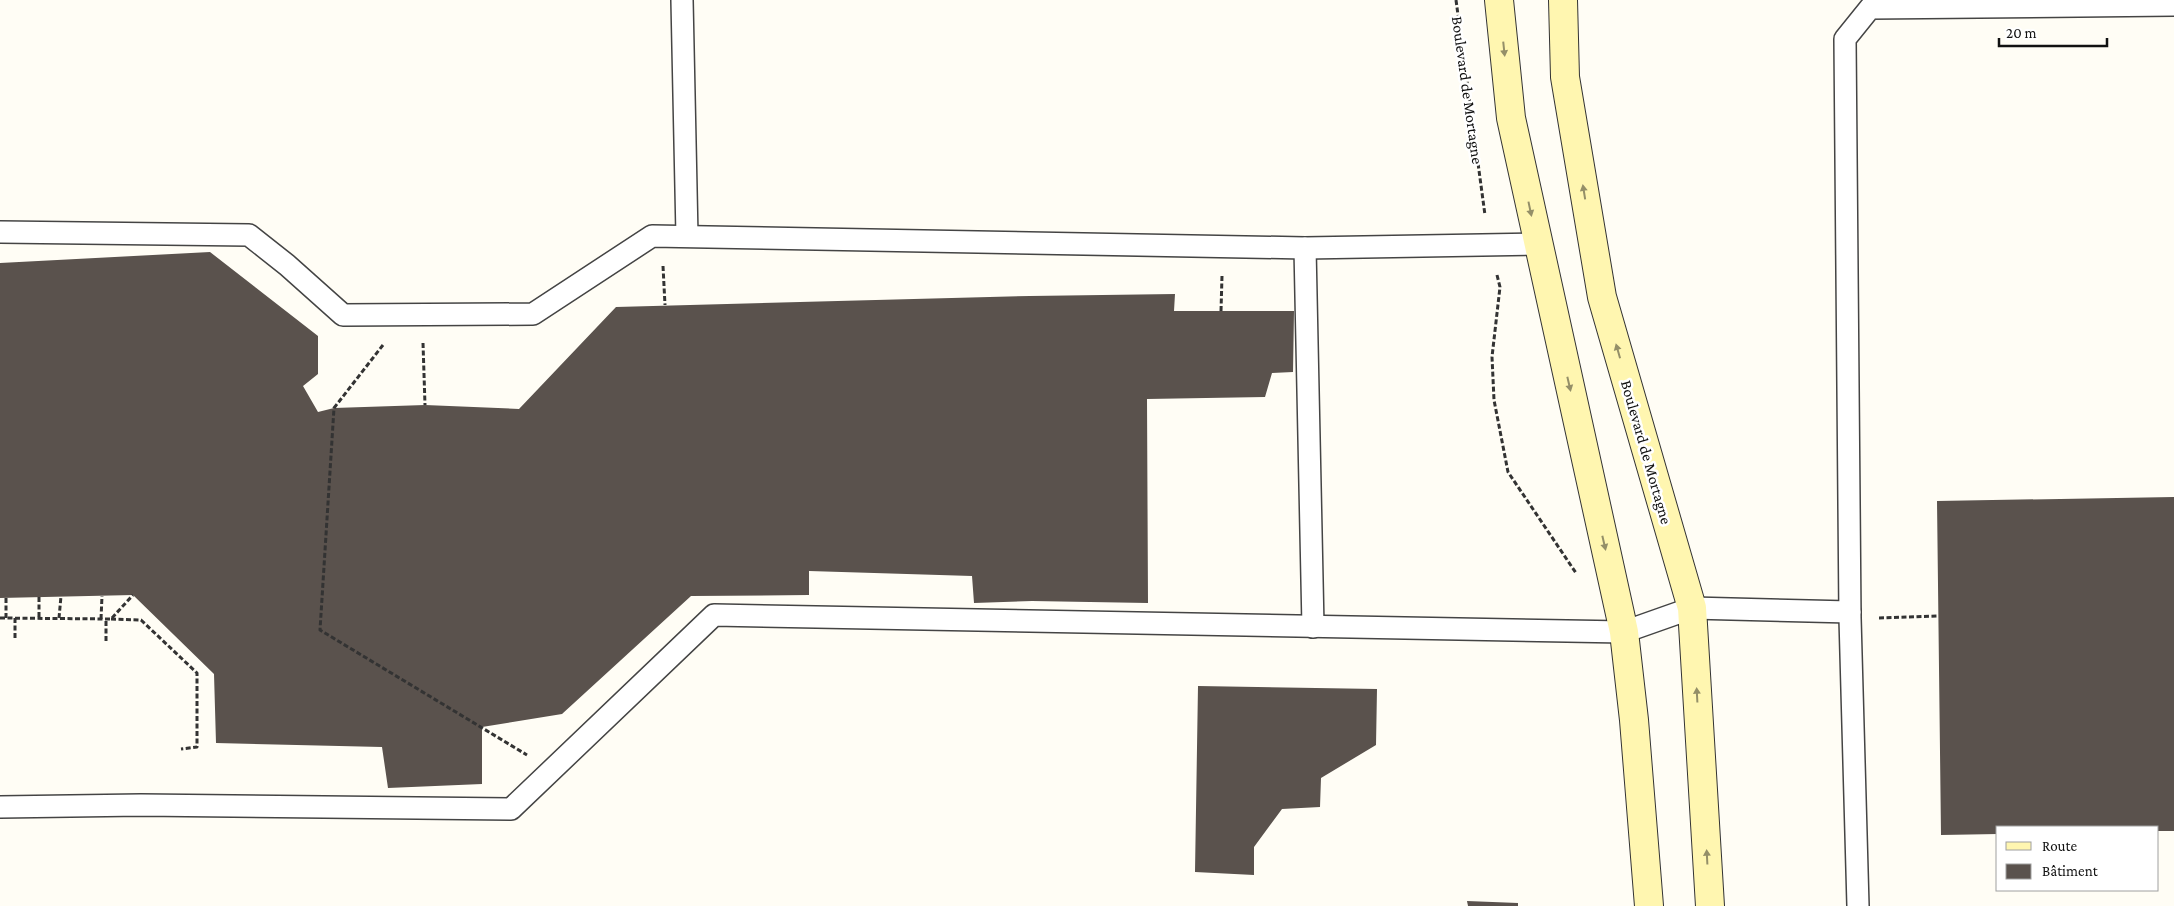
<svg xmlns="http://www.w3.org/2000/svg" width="2174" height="906" font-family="'Crimson Pro',serif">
  <rect width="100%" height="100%" fill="#fffdf5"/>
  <g fill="#5a524d">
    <path d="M 210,252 L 318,336 L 318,374 L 303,386 L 318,412 L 334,408 L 425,405 L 519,409 L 616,307 L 1030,296 L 1175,294 L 1174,311 L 1294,311 L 1293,372 L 1272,373 L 1265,397 L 1147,399 L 1148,603 L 1032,601 L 974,603 L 972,576 L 809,571 L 809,595 L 691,596 L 562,714 L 482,727 L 482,784 L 388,788 L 382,747 L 216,743 L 214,674 L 133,595 L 0,598 L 0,263 Z"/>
    <path d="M 2174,497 L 2174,831 L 2158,831 L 2158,827 L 1998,827 L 1998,834 L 1941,835 L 1937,501 Z"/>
    <path d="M 1198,686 L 1377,689 L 1376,745 L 1321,778 L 1320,807 L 1282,809 L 1254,847 L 1254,875 L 1195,872 Z"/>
    <path d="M 1467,901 L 1518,903 L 1518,906 L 1468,906 Z"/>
  </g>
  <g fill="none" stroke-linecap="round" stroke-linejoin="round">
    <g stroke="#444" stroke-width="24">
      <g id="lane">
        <path d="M 682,0 L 687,236"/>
        <path d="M 0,232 L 249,235 L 287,265 L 343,315 L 533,314 L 652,236 L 1305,248 L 1537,244"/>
        <path d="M 1305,248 L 1313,627"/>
        <path d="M 0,807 L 141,805 L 511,809 L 714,615 L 1624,632 L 1692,608 L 1850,612"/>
        <path d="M 1858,906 L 1850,618 L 1845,39 L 1870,8 L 2174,5"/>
      </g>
    </g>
    <g stroke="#333" stroke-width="30">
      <g id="secondary">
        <path d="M 1499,0 L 1511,118 L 1624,632 L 1634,720 L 1649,906"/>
        <path d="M 1563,0 L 1565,77 L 1602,297 L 1692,608 L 1710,906"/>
      </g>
    </g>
    <g stroke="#333" stroke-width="3" stroke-dasharray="5 2.5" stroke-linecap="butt">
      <path d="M 1456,0 L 1485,215"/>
      <path d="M 663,266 L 665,305"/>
      <path d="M 1497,275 L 1500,287 L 1492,357 L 1494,400 L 1508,472 L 1576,573"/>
      <path d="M 1221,311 L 1222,276"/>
      <path d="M 423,343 L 425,405"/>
      <path d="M 383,345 L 334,408 L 320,630 L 527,755"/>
      <path d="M 39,597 L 39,618"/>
      <path d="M 6,598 L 6,618"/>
      <path d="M 0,618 L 111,619 L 133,595"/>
      <path d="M 15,618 L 15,640"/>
      <path d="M 59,618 L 61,596"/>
      <path d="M 1879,618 L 1938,616"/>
      <path d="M 101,619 L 102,596"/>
      <path d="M 111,619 L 141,620 L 197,673 L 197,747 L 181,749"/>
      <path d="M 106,641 L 106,619"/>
    </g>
    <use href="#lane" stroke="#fff" stroke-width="21"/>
    <use href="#secondary" stroke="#fff6b0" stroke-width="28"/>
  </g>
  <defs><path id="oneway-solid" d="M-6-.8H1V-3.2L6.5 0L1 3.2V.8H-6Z" transform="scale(1.25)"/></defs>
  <g fill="#948f68">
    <use href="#oneway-solid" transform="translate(1504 49) rotate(84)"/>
    <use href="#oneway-solid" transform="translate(1584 192) rotate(-99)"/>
    <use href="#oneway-solid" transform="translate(1530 209) rotate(78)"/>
    <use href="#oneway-solid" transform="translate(1618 351) rotate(-106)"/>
    <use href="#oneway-solid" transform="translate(1569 384) rotate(77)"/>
    <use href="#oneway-solid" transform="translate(1604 543) rotate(77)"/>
    <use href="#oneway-solid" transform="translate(1697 695) rotate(-93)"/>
    <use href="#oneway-solid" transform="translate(1707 857) rotate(-93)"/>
  </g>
  <g text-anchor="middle" stroke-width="5" stroke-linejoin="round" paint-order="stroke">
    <g font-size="16" fill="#111" stroke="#fff">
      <text transform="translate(1468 90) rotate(82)" y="6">Boulevard de Mortagne</text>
      <text transform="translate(1647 452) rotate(74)" y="6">Boulevard de Mortagne</text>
    </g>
  </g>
  <rect x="1996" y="826" width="162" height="65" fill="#ffffff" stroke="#a0a0a0"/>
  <rect x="2006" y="842" width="25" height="8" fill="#fff6b0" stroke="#a0a0a0"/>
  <text x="2042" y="851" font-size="15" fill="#111111">Route</text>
  <rect x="2006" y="864" width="25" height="15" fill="#5a524d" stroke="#a0a0a0"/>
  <text x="2042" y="876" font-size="15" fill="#111111">Bâtiment</text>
  <path d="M1999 38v8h108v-8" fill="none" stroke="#111111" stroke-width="2.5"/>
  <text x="2006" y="38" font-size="15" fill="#111111" stroke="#ffffff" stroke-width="4" paint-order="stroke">20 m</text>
</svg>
